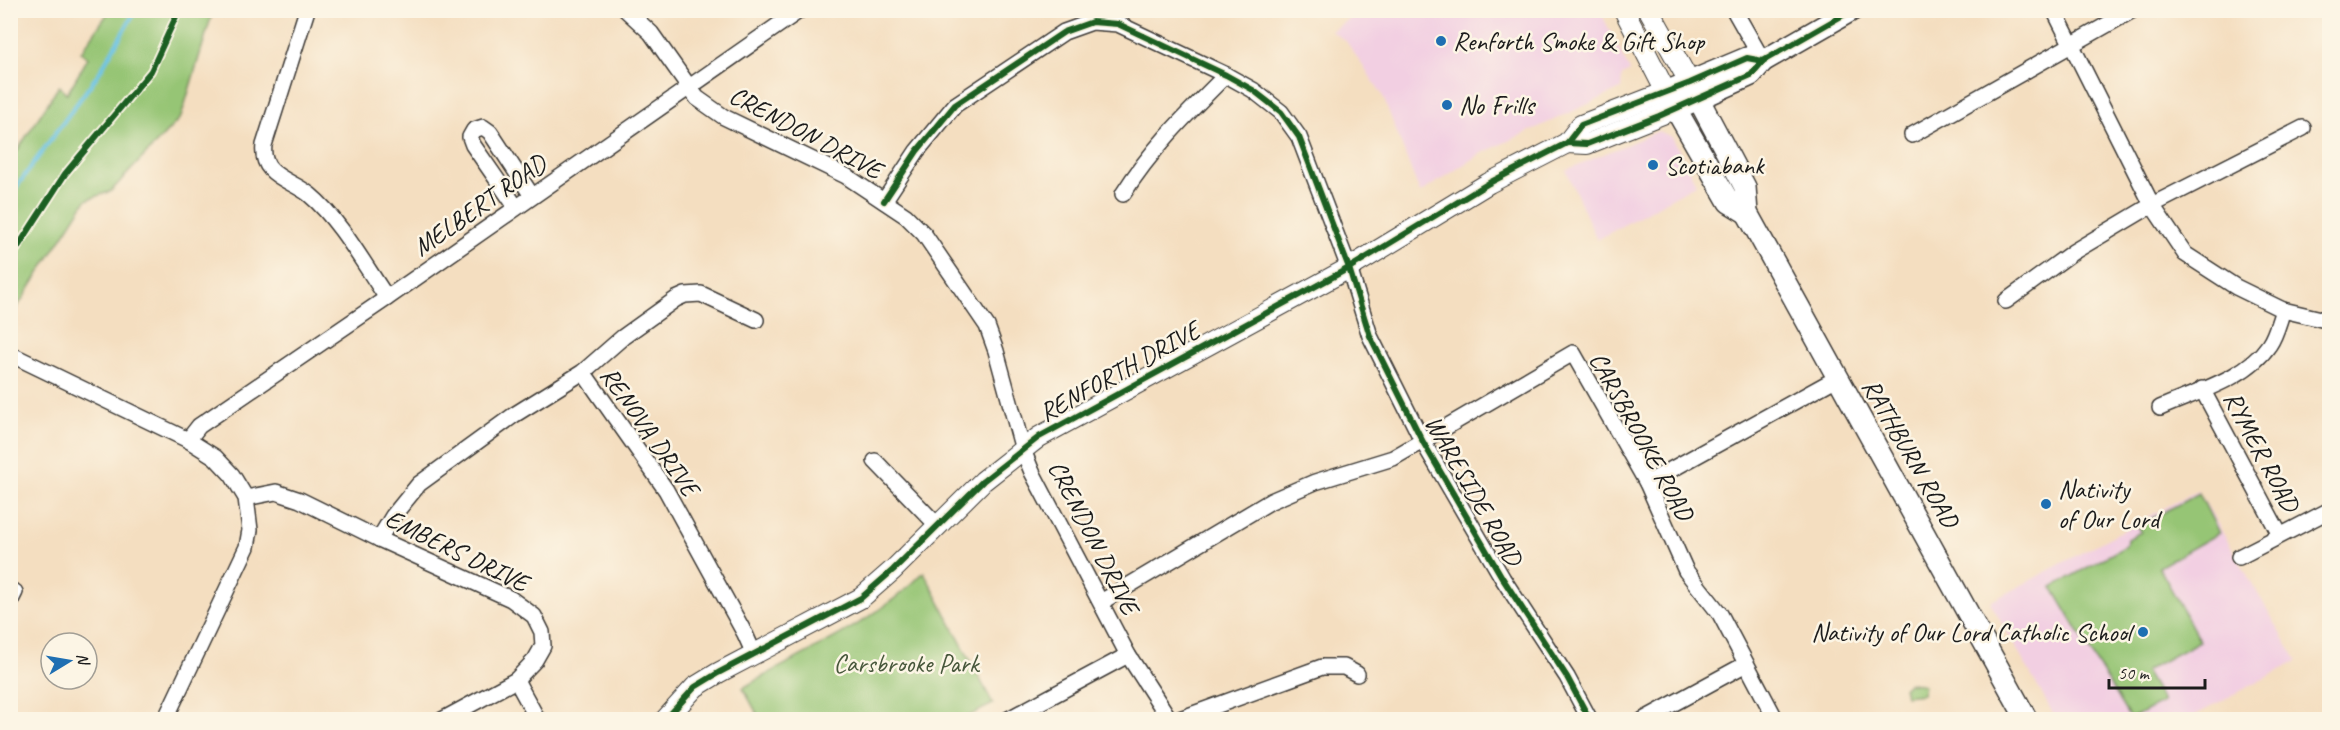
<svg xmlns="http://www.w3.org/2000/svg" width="2340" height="730" font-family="Caveat,sans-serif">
  <rect width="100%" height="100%" fill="#fcf5e5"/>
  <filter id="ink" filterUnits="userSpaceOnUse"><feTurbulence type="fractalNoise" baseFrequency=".0167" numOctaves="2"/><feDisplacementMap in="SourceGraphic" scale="12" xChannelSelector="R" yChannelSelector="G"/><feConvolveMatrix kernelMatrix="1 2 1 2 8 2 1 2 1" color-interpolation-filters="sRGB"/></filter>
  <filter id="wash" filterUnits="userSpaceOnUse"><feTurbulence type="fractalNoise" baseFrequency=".008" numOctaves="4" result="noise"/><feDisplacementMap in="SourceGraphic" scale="24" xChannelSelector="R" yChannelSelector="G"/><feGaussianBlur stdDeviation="1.35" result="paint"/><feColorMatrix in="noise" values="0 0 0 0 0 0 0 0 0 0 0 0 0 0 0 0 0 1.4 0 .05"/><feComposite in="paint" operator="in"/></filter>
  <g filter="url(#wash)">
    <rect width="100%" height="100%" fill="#f4dec0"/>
    <g fill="#f2cfe2">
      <path d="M 1361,11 L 1600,11 L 1630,71 L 1622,75 L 1621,89 L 1480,154 L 1420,193 L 1382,94 L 1346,41 L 1331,31 Z"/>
      <path d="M 1659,131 L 1672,137 L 1696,184 L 1597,240 L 1566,170 Z"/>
      <path d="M 2198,490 L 2297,661 L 2188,719 L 2056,719 L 1990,602 Z"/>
    </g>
    <g fill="#96c574" stroke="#597048" stroke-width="1.5">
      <path d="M 110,10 L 213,11 L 181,117 L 111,191 L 86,200 L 11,317 L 11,160 L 59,86 L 67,94 L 88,58 L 81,52 Z"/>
      <path d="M 2199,493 L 2219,533 L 2159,567 L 2200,641 L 2145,671 L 2163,702 L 2130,719 L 2052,587 L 2126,546 L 2127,539 L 2141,532 L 2138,526 Z"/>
      <path d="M 924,572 L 993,704 L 963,719 L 760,719 L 743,688 C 805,651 873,625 924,572 Z"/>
      <path d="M 1908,683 L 1921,684 L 1924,686 L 1922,694 L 1906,696 L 1903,688 Z"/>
    </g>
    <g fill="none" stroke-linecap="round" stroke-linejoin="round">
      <path stroke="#68c2e6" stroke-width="4" d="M 10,196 L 99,73 L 136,10"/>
    </g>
  </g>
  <g filter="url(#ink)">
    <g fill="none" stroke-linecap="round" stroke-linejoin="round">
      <g stroke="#3c3935" stroke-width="18">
        <g id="minor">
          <path d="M 307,10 L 264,145 C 260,177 291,179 310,195 C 339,219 365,266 387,298"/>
          <path d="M 626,10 L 651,33 L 697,98 L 724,117 L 846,176 L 906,216 L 924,234 L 987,326 L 996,351 L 1023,450 L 1032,472 L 1128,655 L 1170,720"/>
          <path d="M 1734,10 L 1763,61"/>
          <path d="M 2054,10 L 2152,205 L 2185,254 L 2236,287 L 2283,310 L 2330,321"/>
          <path d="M 1912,135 L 2133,10"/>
          <path d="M 1123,194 C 1152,148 1188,113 1226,75"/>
          <path d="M 884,201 L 917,151 L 955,105 L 1064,32 L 1092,22 L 1118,24 L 1226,75 L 1253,90 L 1281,112 L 1299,137 L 1349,268 L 1370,336 L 1423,442 L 1503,579 L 1567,677 L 1590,720"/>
          <path d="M 516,207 L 473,145 L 470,137 L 474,130 L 483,127 L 490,132 L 532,196"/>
          <path d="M 2006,301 L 2073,252 L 2152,205 L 2303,128"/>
          <path d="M 10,354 L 188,440 L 215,457 L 232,475 L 246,498 L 250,530 L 247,547 L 165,720"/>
          <path d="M 583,372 L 666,490 L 745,634 L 754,654"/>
          <path d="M 2202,389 L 2280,535"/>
          <path d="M 2160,408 C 2195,392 2246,379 2269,345 C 2276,335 2279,321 2283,310"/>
          <path d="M 188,440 L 199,426 L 387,298 L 800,10"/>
          <path d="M 875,461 L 937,525"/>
          <path d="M 1647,483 L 1837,378"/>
          <path d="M 246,498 L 276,492 L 300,500 L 379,539 L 511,599 L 534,616 L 542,632 L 543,646 L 535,660 L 516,680 L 442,720"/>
          <path d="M 379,539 L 393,516 L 419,484 L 514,415 L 583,372 L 623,337 L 676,299 L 685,295 L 701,294 L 756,320"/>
          <path d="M 2239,557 L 2330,510"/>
          <path d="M 10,602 L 15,592"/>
          <path d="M 1101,602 L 1271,501 L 1315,482 L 1393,458 L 1573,353 L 1647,483 L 1686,571 L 1720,614 L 1776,720"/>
          <path d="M 516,680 L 538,720"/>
          <path d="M 1007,720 L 1128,655"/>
          <path d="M 1177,720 L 1322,667 L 1344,667 L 1357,674"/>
          <path d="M 1643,720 L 1746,664"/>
        </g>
      </g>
      <g stroke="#3c3935" stroke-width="22">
        <g id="tertiary">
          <path d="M 1649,10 L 1690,83"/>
          <path d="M 1567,143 L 1587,144 L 1675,109"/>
          <path d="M 665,720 L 695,687 L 718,673 L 861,598 L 893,570 L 983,481 L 1039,437 L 1349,268 L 1489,183 L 1567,143 L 1581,125 L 1666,92 L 1624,10"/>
        </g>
      </g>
      <g stroke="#3c3935" stroke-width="24">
        <g id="secondary">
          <path d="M 1690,83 L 1745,187 L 1747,213 L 2027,720"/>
          <path d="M 1687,104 L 1751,75 L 1763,61 L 1852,10"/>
          <path d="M 1747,213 L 1729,202 L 1666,92 L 1747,58 L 1763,61"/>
        </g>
      </g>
      <use href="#minor" stroke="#fff" stroke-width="15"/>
      <use href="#tertiary" stroke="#fff" stroke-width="20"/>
      <use href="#secondary" stroke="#fff" stroke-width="21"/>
      <g stroke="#fcf5e5" stroke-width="10">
        <g id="cycleway">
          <path d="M 1567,143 L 1587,144 L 1659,116 L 1751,75 L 1763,61 L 1852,10"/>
          <path d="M 884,201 L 917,151 L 955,105 L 1064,32 L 1092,22 L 1118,24 L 1226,75 L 1253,90 L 1281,112 L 1299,137 L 1349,268 L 1370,336 L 1423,442 L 1503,579 L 1567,677 L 1590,720"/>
          <path d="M 10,259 L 65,174 L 151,71 L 179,10"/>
          <path d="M 665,720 L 695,687 L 718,673 L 861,598 L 893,570 L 983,481 L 1039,437 L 1349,268 L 1489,183 L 1567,143 L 1581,125 L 1690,83 L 1747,58 L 1763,61"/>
        </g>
      </g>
      <use href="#cycleway" stroke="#1b5e20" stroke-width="6"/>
    </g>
  </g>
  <g fill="#1f6fb2" stroke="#fcf5e5" stroke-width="2">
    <circle cx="1441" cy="41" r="6"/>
    <circle cx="1447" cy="105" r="6"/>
    <circle cx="1653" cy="165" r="6"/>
    <circle cx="2046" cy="504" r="6"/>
    <circle cx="2143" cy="632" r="6"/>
  </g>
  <g text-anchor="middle" stroke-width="5" stroke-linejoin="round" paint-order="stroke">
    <g font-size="26" fill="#1c1c1c" stroke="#fcf5e5" text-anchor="start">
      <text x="1453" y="50">Renforth Smoke &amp; Gift Shop</text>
      <text x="1459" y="114">No Frills</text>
      <text x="1665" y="174">Scotiabank</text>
      <text x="2058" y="498">Nativity<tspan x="2058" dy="30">of Our Lord</tspan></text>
      <text x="2131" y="641" text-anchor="end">Nativity of Our Lord Catholic School</text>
    </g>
    <g font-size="26" fill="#1c1c1c" stroke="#fcf5e5">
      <text transform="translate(806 132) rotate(28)" y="9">CRENDON DRIVE</text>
      <text transform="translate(479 205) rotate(-35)" y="9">MELBERT ROAD</text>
      <text transform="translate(1119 371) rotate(-29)" y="9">RENFORTH DRIVE</text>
      <text transform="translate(650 431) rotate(55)" y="9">RENOVA DRIVE</text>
      <text transform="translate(1642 436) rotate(61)" y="9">CARSBROOKE ROAD</text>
      <text transform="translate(2262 451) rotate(62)" y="9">RYMER ROAD</text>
      <text transform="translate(1911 453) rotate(60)" y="9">RATHBURN ROAD</text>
      <text transform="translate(1474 490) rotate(60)" y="9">WARESIDE ROAD</text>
      <text transform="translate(1094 537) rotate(63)" y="9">CRENDON DRIVE</text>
      <text transform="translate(457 550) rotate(26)" y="9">EMBERS DRIVE</text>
    </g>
    <g font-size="26" fill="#47573b" stroke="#fcf5e5">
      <text x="906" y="672">Carsbrooke Park</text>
    </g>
  </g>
  <rect width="2340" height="730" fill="none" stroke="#fcf5e5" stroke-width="36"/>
  <g transform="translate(69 661) rotate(79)"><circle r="28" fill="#fcf5e5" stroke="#a29e95" stroke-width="1.5"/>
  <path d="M0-4.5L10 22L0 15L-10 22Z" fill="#1f6fb2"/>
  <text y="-9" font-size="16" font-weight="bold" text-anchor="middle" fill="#1c1c1c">N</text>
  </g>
  <path d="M2109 679v9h96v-9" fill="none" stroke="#1c1c1c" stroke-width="3"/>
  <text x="2118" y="679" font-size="18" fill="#1c1c1c" stroke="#fcf5e5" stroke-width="4.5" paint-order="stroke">50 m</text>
</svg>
